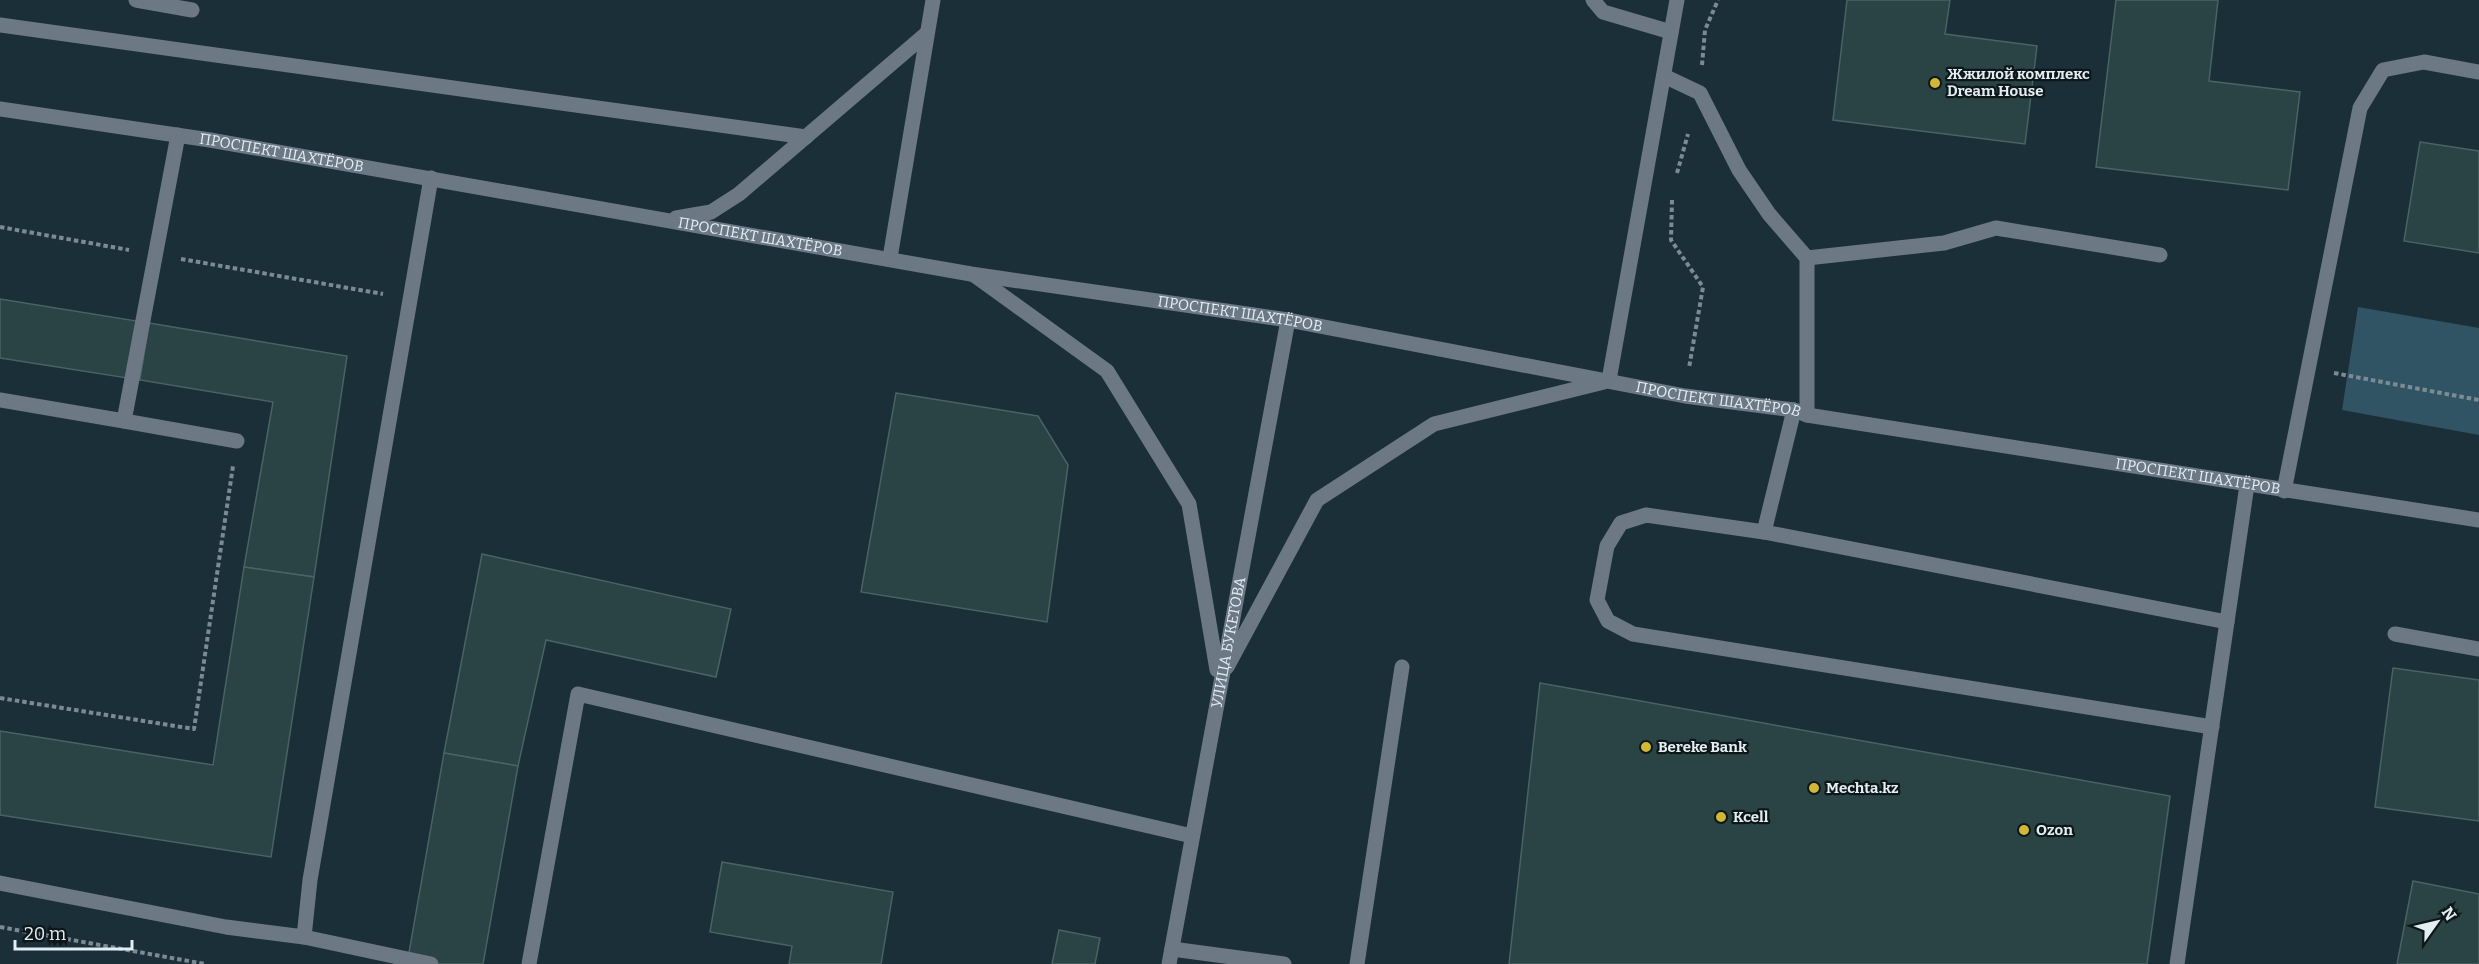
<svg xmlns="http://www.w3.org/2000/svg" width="2479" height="964" font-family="Bitter,serif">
  <rect width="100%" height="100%" fill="#1b2f38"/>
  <path fill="#305463" d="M 2358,307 L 2479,328 L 2479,435 L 2342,410 Z"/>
  <g fill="#2a4344" stroke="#496364" stroke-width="1.5">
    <path d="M 1847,0 L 1950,0 L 1945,34 L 2037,46 L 2025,144 L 1833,120 Z"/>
    <path d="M 2116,0 L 2218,0 L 2209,81 L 2300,92 L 2288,190 L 2096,167 Z"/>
    <path d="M 2420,142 L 2479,151 L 2479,253 L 2404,241 Z"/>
    <path d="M 0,299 L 149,323 L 140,380 L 0,358 Z"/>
    <path d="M 149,323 L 347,356 L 314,577 L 244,567 L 273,402 L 140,380 Z"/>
    <path d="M 896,393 L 1038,416 L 1068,465 L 1047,622 L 861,592 Z"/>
    <path d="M 482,554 L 731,609 L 716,677 L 546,640 L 518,766 L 444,753 Z"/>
    <path d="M 244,567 L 314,577 L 271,857 L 0,815 L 0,731 L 213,765 Z"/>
    <path d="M 2393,668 L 2479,680 L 2479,821 L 2375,807 Z"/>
    <path d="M 1540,683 L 2170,796 L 2147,964 L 1509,964 Z"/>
    <path d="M 444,753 L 518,766 L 483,964 L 407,964 Z"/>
    <path d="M 722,862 L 893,892 L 881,964 L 789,964 L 792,946 L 710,932 Z"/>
    <path d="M 2413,881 L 2479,894 L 2479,964 L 2397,964 Z"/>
    <path d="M 1059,930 L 1100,938 L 1095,964 L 1052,964 Z"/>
  </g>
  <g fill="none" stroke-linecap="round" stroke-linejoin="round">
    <g stroke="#7b8b93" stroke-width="4" stroke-dasharray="4.5 3" stroke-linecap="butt">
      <path d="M 1702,65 L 1705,30 L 1718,0"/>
      <path d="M 1677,173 L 1688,134"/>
      <path d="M 1672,200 L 1671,240 L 1703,287 L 1689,368"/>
      <path d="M 0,227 L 129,250"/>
      <path d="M 181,259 L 383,294"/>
      <path d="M 2334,373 L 2479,400"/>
      <path d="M 0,698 L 194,729 L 233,466"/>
      <path d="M 0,927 L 205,964"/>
    </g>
    <g stroke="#6d7885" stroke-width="15">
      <path d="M 136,0 L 192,10"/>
      <path d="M 1593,0 L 1603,12 L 1671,32"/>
      <path d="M 0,25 L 806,137"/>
      <path d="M 1664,76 L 1700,93 L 1739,170 L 1769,214 L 1807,258 L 1807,415"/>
      <path id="s1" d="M 0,109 L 210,140 L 971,274 L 1288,320 L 1685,396 L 1794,410 L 1807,415 L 2479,520"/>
      <path d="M 178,135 L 124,421 L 237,441"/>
      <path d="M 676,218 L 711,212 L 739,194 L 926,34"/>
      <path d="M 890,258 L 933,0"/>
      <path d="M 1807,258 L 1944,243 L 1996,228 L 2160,255"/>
      <path d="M 974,275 L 1107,371 L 1189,504 L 1217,670"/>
      <path d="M 1609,380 L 1677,0"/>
      <path d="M 0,400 L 124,421"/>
      <path d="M 2284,491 L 2360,108 L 2383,70 L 2424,62 L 2479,72"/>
      <path d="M 1764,532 L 1794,410"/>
      <path d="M 2395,634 L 2479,649"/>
      <path d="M 1227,667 L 1317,500 L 1434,424 L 1604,382"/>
      <path d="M 2212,727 L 1633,634 L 1608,621 L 1597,600 L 1607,546 L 1621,523 L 1646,515 L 1764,532 L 2227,622"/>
      <path d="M 0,883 L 226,927 L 304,937 L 310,880 L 431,178"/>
      <path d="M 304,937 L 431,964"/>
      <path d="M 1172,949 L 1284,964"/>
      <path d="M 529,964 L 578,694 L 1192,836"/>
      <path id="s2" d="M 1169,964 L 1288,320"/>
      <path d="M 1357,964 L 1402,667"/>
      <path d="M 2177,964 L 2247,485"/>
    </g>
  </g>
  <g fill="#d1b736" stroke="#0d1619" stroke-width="2">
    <circle cx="1935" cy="83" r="6"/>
    <circle cx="1646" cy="747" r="6"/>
    <circle cx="1814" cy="788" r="6"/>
    <circle cx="1721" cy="817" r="6"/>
    <circle cx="2024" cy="830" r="6"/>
  </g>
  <g text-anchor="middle" stroke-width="4.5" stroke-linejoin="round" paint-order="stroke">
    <g font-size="15" font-weight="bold" fill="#e2eef4" stroke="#0d1619" text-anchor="start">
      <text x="1947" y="79">Жжилой комплекс<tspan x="1947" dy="17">Dream House</tspan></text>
      <text x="1658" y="752">Bereke Bank</text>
      <text x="1826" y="793">Mechta.kz</text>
      <text x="1733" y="822">Kcell</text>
      <text x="2036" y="835">Ozon</text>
    </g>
    <g font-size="15" fill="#e2eef4" stroke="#0d1619">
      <text dy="5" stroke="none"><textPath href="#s1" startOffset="285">ПРОСПЕКТ ШАХТЁРОВ</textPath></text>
      <text dy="5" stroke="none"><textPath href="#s1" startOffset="771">ПРОСПЕКТ ШАХТЁРОВ</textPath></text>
      <text dy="5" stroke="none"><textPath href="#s1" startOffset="1257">ПРОСПЕКТ ШАХТЁРОВ</textPath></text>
      <text dy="5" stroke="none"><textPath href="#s1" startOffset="1743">ПРОСПЕКТ ШАХТЁРОВ</textPath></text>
      <text dy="5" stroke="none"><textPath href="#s1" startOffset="2229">ПРОСПЕКТ ШАХТЁРОВ</textPath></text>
      <text dy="5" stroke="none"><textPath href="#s2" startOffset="327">УЛИЦА БУКЕТОВА</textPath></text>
    </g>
  </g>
  <g transform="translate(2437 922) rotate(56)" stroke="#0d1619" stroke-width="4.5" paint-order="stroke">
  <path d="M0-4.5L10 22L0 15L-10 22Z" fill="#e2eef4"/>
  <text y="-9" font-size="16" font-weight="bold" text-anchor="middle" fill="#e2eef4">N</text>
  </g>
  <path d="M15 940v9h117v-9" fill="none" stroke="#e2eef4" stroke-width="3"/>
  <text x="24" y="940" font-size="18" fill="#e2eef4" stroke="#0d1619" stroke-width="4.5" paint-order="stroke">20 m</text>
</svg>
